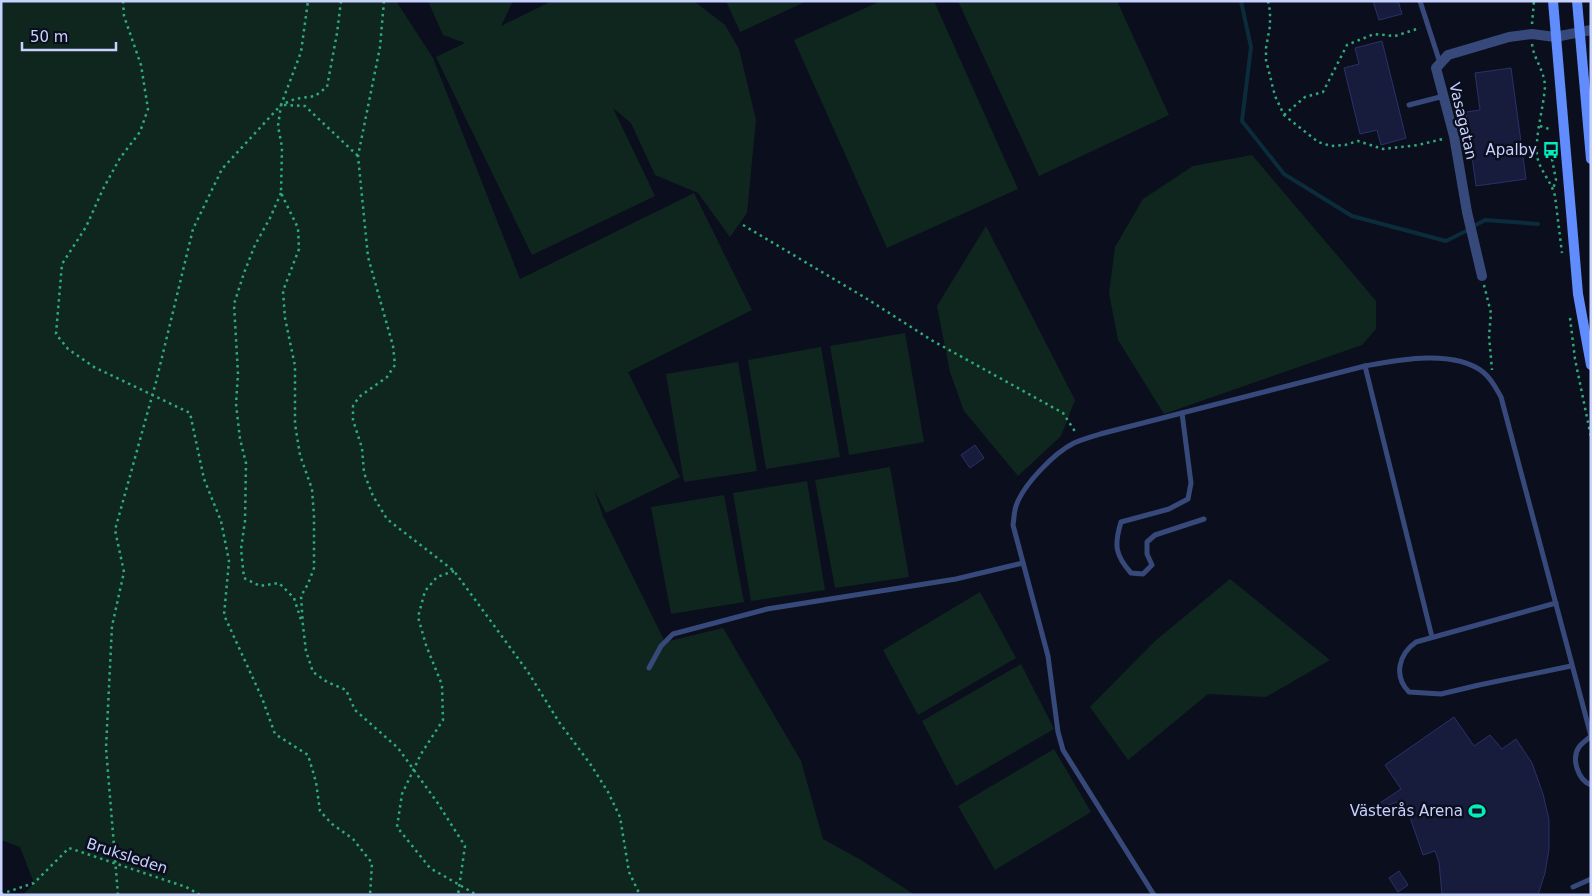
<svg xmlns="http://www.w3.org/2000/svg" width="1592" height="896" font-family="'DejaVu Sans',sans-serif">
  <rect width="100%" height="100%" fill="#0b0e1c"/>
  <g fill="#0f261e">
    <path d="M 1,1 L 396,1 L 433,58 L 520,279 L 694,193 L 752,310 L 628,372 L 680,477 L 606,513 L 594,490 L 603,516 L 665,642 L 723,628 L 801,761 L 823,839 L 861,860 L 915,895 L 23,895 L 34,883 L 20,847 L 1,840 Z"/>
    <path d="M 428,1 L 511,1 L 512,3 L 501,26 L 552,1 L 694,1 L 725,25 L 739,49 L 756,120 L 747,213 L 730,237 L 698,193 L 655,175 L 631,123 L 613,108 L 655,196 L 532,255 L 436,57 L 465,43 L 443,35 Z"/>
    <path d="M 726,1 L 807,1 L 740,32 Z"/>
    <path d="M 881,1 L 934,1 L 1018,189 L 887,248 L 794,40 Z"/>
    <path d="M 958,1 L 1117,1 L 1169,115 L 1039,176 Z"/>
    <path d="M 1252,155 L 1376,301 L 1376,329 L 1362,345 L 1164,414 L 1118,340 L 1109,293 L 1115,247 L 1143,199 L 1193,166 Z"/>
    <path d="M 986,226 L 1075,400 L 1061,436 L 1018,476 L 964,411 L 950,372 L 937,306 Z"/>
    <path d="M 905,333 L 924,442 L 849,455 L 830,346 Z"/>
    <path d="M 821,347 L 840,457 L 766,469 L 748,360 Z"/>
    <path d="M 738,362 L 757,471 L 684,482 L 666,374 Z"/>
    <path d="M 890,467 L 909,577 L 835,588 L 815,480 Z"/>
    <path d="M 807,481 L 825,590 L 751,601 L 733,493 Z"/>
    <path d="M 724,495 L 744,602 L 671,614 L 651,507 Z"/>
    <path d="M 1230,579 L 1330,660 L 1266,697 L 1208,694 L 1128,760 L 1090,707 L 1155,641 Z"/>
    <path d="M 980,592 L 1016,658 L 918,715 L 883,650 Z"/>
    <path d="M 1021,664 L 1054,729 L 956,786 L 922,721 Z"/>
    <path d="M 1054,749 L 1091,812 L 995,870 L 958,806 Z"/>
  </g>
  <g fill="none" stroke-linecap="round" stroke-linejoin="round">
    <g stroke="#0b2c3b" stroke-width="4">
      <path d="M 1241,1 L 1251,47 L 1242,121 L 1284,174 L 1352,216 L 1446,241 L 1466,231"/>
      <path d="M 1474,226 L 1485,220 L 1538,224"/>
    </g>
  </g>
  <g fill="#181c3c" stroke="#2a3168">
    <path d="M 1373,1 L 1398,1 L 1402,14 L 1379,20 Z"/>
    <path d="M 1382,41 L 1406,138 L 1381,145 L 1377,130 L 1360,134 L 1344,68 L 1359,64 L 1355,48 Z"/>
    <path d="M 1511,68 L 1526,179 L 1476,186 L 1466,112 L 1480,110 L 1475,73 Z"/>
    <path d="M 975,445 L 984,458 L 970,468 L 961,455 Z"/>
    <path d="M 1454,717 L 1474,746 L 1490,735 L 1502,749 L 1516,739 L 1532,763 L 1543,794 L 1549,820 L 1549,849 L 1545,873 L 1538,895 L 1442,895 L 1439,862 L 1435,851 L 1423,855 L 1404,800 L 1379,808 L 1377,805 L 1401,789 L 1385,765 Z"/>
    <path d="M 1399,871 L 1408,885 L 1398,892 L 1389,878 Z"/>
  </g>
  <g fill="none" stroke-linecap="round" stroke-linejoin="round">
    <g stroke="#2eab7d" stroke-width="2.5" stroke-dasharray="2.5 4" stroke-linecap="butt">
      <path d="M 123,1 L 124,16 L 141,65 L 148,109 L 140,132 L 120,158 L 103,189 L 86,227 L 62,264 L 56,334 L 68,349 L 94,367 L 190,413 L 204,479 L 221,521 L 229,561 L 224,615 L 262,698 L 275,734 L 308,755 L 316,782 L 320,811 L 332,824 L 353,839 L 372,863 L 370,895"/>
      <path d="M 341,1 L 337,33 L 327,87 L 315,96 L 295,99 L 281,105 L 278,126 L 282,147 L 281,193 L 298,228 L 299,249 L 283,291 L 285,318 L 295,366 L 295,424 L 300,455 L 312,489 L 314,516 L 314,568 L 308,584 L 301,596 L 303,626 L 306,651 L 313,672 L 327,682 L 346,690 L 355,710 L 398,748 L 437,802 L 465,846 L 458,895"/>
      <path d="M 384,1 L 380,47 L 358,156 L 368,257 L 393,346 L 395,365 L 387,377 L 359,397 L 353,406 L 353,420 L 362,448 L 364,473 L 373,496 L 387,519 L 454,571 L 528,672 L 559,722 L 591,765 L 608,792 L 620,817 L 629,872 L 640,895"/>
      <path d="M 1268,1 L 1270,11 L 1270,26 L 1266,48 L 1266,60 L 1275,96 L 1284,115 L 1318,142 L 1331,146 L 1345,145 L 1358,141 L 1383,149 L 1418,145 L 1443,139"/>
      <path d="M 1532,24 L 1534,1"/>
      <path d="M 1532,44 C 1534,60 1544,69 1545,86 C 1544,107 1533,142 1538,160 C 1542,173 1552,183 1555,196 L 1562,253"/>
      <path d="M 284,105 L 305,106 L 358,156"/>
      <path d="M 1284,115 L 1305,97 L 1323,92 L 1347,45 L 1374,34 L 1395,36 L 1420,28"/>
      <path d="M 1540,126 L 1549,129"/>
      <path d="M 1552,159 L 1556,180 L 1553,189"/>
      <path d="M 281,193 L 270,218 L 255,245 L 244,273 L 234,304 L 238,374 L 236,404 L 240,439 L 246,463 L 245,521 L 241,549 L 244,578 L 260,586 L 279,583 L 294,598 L 302,623"/>
      <path d="M 743,225 L 864,297 L 933,341 L 1063,413 L 1076,433"/>
      <path d="M 1484,285 L 1491,313 L 1489,336 L 1492,370"/>
      <path d="M 1570,318 L 1575,359 L 1591,437"/>
      <path d="M 454,571 L 437,577 L 425,591 L 418,617 L 426,645 L 442,685 L 443,720 L 421,754 L 402,794 L 397,827 L 430,868 L 477,895"/>
      <path d="M 1,894 L 34,883 L 69,848 L 186,887 L 200,895"/>
      <path d="M 118,895 L 106,748 L 112,626 L 124,572 L 115,530 L 156,382 L 193,229 L 222,169 L 281,105 L 301,52 L 308,1"/>
    </g>
    <g stroke="#37497a" stroke-width="5">
      <path d="M 1420,1 L 1440,63"/>
      <path d="M 1409,105 L 1444,96"/>
      <path d="M 1365,366 L 1432,637"/>
      <path d="M 1182,413 L 1191,483 L 1188,499 L 1169,509 L 1121,522 C 1114,545 1115,555 1131,573 L 1143,574 L 1152,565 L 1147,554 L 1147,542 L 1155,535 L 1204,519"/>
      <path d="M 1556,603 L 1416,642 C 1399,654 1393,676 1409,692 L 1441,694 L 1479,685 L 1571,666"/>
      <path d="M 649,668 L 661,646 L 673,634 L 767,609 L 956,579 L 1023,563"/>
      <path d="M 1591,736 C 1587,740 1582,743 1579,747 C 1571,759 1578,780 1591,785"/>
      <path d="M 1573,887 L 1591,879"/>
      <path d="M 1154,895 L 1063,750 L 1058,732 L 1048,656 L 1013,525 C 1014,519 1014,512 1016,506 C 1023,485 1054,453 1074,443 C 1083,439 1094,436 1104,433 L 1365,366 C 1398,360 1453,349 1483,372 C 1491,378 1496,388 1501,397 L 1591,736"/>
    </g>
    <path stroke="#37497a" stroke-width="10" d="M 1482,276 L 1467,212 L 1454,136 L 1436,68 L 1448,55 L 1509,37 L 1532,34 L 1555,37 L 1591,30"/>
    <g stroke="#608cfd" stroke-width="10">
      <path d="M 1553,1 L 1578,294 L 1591,365"/>
      <path d="M 1577,1 L 1591,159"/>
    </g>
  </g>
  <defs>
    <g id="bus-bare" transform="scale(1.35)"><path d="M-5-6H5V4H4V6H2V4H-2V6H-4V4H-5ZM-3.5-4V0h7V-4ZM-3.5 1.2v1.5H-2V1.2ZM2 1.2v1.5H3.5V1.2Z" fill="#04eebc" stroke="#0b0e1c" stroke-width="2.5" paint-order="stroke"/></g>
    <g id="stadium-bare" transform="scale(1.35)"><path d="M0-5a6.5 5 0 1 0 0 10a6.5 5 0 1 0 0-10ZM-3.5-1.8h7v3.6h-7Z" fill="#04eebc" stroke="#0b0e1c" stroke-width="2.5" paint-order="stroke"/></g>
  </defs>
  <g fill-rule="evenodd">
    <use href="#bus-bare" x="1551" y="150"/>
    <use href="#stadium-bare" x="1477" y="811"/>
  </g>
  <g text-anchor="middle" stroke-width="5" stroke-linejoin="round" paint-order="stroke">
    <g font-size="15" fill="#c7d2fe" stroke="#0b0e1c">
      <text transform="translate(1463 121) rotate(77)" y="5">Vasagatan</text>
      <text transform="translate(127 856) rotate(18)" y="5">Bruksleden</text>
    </g>
    <g font-size="15" fill="#c7d2fe" stroke="#0b0e1c" text-anchor="end">
      <text x="1537" y="155">Apalby</text>
      <text x="1463" y="816">Västerås Arena</text>
    </g>
  </g>
  <rect width="1592" height="896" fill="none" stroke="#c7d2fe" stroke-width="5"/>
  <path d="M22 42v8h94v-8" fill="none" stroke="#c7d2fe" stroke-width="2.5"/>
  <text x="30" y="42" font-size="15" fill="#c7d2fe" stroke="#0b0e1c" stroke-width="4" paint-order="stroke">50 m</text>
</svg>
